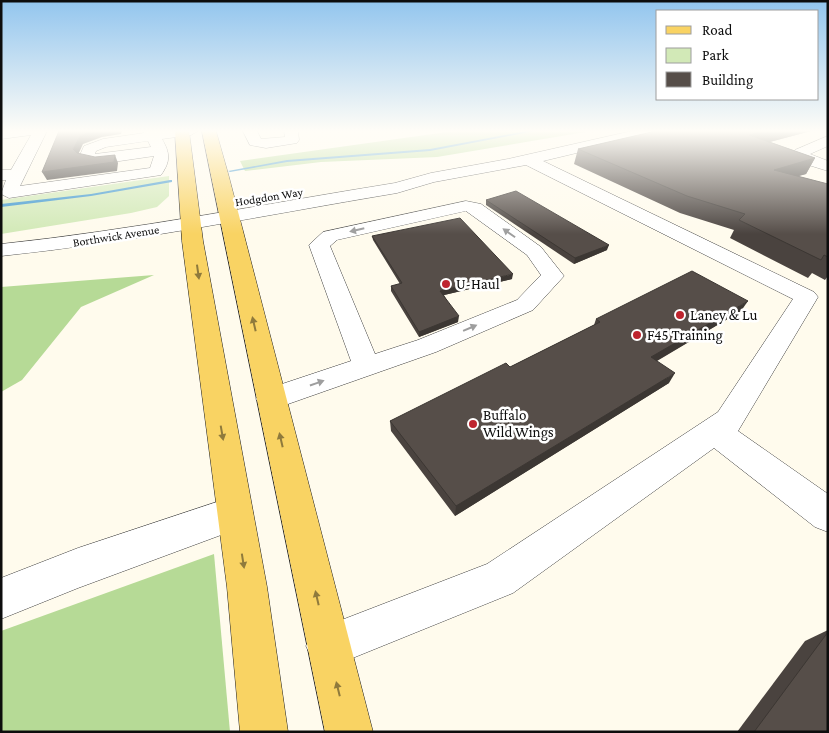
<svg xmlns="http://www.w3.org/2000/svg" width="829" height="733" font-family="'Crimson Pro',serif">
  <rect width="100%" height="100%" fill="#fffbed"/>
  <path fill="#d2e9b7" d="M 169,176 L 169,196 L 157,207 L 131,213 L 1,234 L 1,200 Z"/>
  <g fill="#b6da96">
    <path d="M 454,131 L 591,131 L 437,157 L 321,162 L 245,171 L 240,161 Z"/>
    <path d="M 154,275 L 81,307 L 22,380 L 1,392 L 1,287 Z"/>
    <path d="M 214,554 L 230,732 L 1,732 L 1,631 Z"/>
  </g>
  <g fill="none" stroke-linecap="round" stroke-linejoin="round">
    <g fill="#3994ce" fill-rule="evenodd">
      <path d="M 526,131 L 535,131 L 430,151 L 287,162 L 230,172 L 228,171 L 287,160 L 430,149 Z"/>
      <path d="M 170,180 L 172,180 L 172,182 L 91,196 L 1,207 L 1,204 L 91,194 Z"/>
    </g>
    <g stroke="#404040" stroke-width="1">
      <g id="minor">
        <path d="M 1,131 L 47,131 L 20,186 L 150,168 L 154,156 L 99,164 L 82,160 L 79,157 L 84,146 L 103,139 L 144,133 L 143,131 L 198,131 L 191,135 L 162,139 C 170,153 171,161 161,175 L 9,198 L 1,194 L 6,180 L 1,180 L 1,170 L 11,170 L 31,135 L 1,139 ZM 148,141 L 151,147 L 95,154 L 96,151 L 106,147 Z"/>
        <path d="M 243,131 L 257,131 L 261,139 L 285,137 L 284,131 L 298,131 L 299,140 L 297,143 L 266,148 L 250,145 Z"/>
        <path d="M 632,131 L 658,131 L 656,134 L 543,161 L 814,292 L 818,297 L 738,431 L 828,494 L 828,532 L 815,527 L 714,448 L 513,593 L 328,668 L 313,661 L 306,646 L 313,631 L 487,564 L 718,412 L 793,299 L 526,165 L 434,182 L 397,193 C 265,215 134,242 1,256 L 1,244 C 133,230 264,204 395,183 L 431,173 L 508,159 Z"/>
        <path d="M 828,136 L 828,146 L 810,154 L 828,161 L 828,171 L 802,163 L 792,153 L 795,150 Z"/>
        <path d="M 466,201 L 481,204 L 541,247 L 564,276 L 533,310 L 436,352 L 271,410 L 261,407 L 256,399 L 261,391 L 351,361 L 309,245 L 323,232 ZM 466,211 L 527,255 L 541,275 L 517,300 L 418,340 L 375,354 L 330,246 L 337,240 Z"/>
        <path d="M 235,496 L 248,501 L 253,513 L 248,525 L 78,588 L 1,619 L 1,578 L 78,548 Z"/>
      </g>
    </g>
    <g stroke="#1e1e1e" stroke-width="1">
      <g id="major">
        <path d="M 175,131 L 189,131 L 203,241 L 267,587 L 288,732 L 240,732 L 227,587 L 182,241 Z"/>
        <path d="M 202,131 L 216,131 L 229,177 L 373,732 L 325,732 Z"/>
      </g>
    </g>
    <use href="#minor" fill="#fff" fill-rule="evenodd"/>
    <use href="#major" fill="#f9d363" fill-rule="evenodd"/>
  </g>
  <g fill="#4a433f">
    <path d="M 656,131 L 811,131 L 770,142 L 815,158 L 806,174 L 797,176 L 828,184 L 828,276 L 825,280 L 812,273 L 808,278 L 730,238 L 734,230 L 680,213 L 574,164 L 578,149 Z"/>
    <path d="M 486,200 L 607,250 L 574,264 L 486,205 Z"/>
    <path d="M 372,236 L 512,279 L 444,295 L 458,322 L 419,337 L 391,291 L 391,286 L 400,284 L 373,240 Z"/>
    <path d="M 741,311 L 657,361 L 669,383 L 455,516 L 391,431 L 390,421 L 510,367 L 594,325 L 596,319 Z"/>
    <path d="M 828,630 L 828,732 L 737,732 L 805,641 Z"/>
  </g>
  <g fill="#3c3733">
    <path d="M 93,131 L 122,131 L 121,134 L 102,137 L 83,144 L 77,157 L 73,149 L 80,136 Z"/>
    <path d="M 763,131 L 811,131 L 742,149 L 749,135 Z"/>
    <path d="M 115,155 L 118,163 L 117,171 L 47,180 L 42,172 Z"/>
    <path d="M 815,158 L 806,174 L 765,186 L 774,170 Z"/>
    <path d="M 609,245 L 607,250 L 574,264 L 575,258 Z"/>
    <path d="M 513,274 L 512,279 L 440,296 L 440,291 Z"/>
    <path d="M 748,301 L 741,311 L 646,367 L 651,357 Z"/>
    <path d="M 459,316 L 458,322 L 419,337 L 419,332 Z"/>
    <path d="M 675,373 L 669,383 L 455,516 L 456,506 Z"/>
  </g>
  <g fill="#564e49" stroke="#3c3733">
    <path d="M 59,131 L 93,131 L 80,136 L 73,149 L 77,153 L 95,157 L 115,155 L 114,162 L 42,172 Z"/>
    <path d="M 656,131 L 763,131 L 749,135 L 815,158 L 774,170 L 828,184 L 828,257 L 824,255 L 821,260 L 739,220 L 745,214 L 687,196 L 578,149 Z"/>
    <path d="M 516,191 L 609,245 L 575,258 L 486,200 Z"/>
    <path d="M 460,218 L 513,274 L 440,291 L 459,316 L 419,332 L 391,286 L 402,283 L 372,236 Z"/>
    <path d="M 692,271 L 748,301 L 651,357 L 675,373 L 456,506 L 390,421 L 506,363 L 510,367 L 600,322 L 596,319 Z"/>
    <path d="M 828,632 L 828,732 L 754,732 Z"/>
  </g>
  <defs><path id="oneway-solid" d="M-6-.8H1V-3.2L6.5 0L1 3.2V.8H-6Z" transform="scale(1.25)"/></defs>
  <g fill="#9e9e9e">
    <use href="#oneway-solid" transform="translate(357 230) rotate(167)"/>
    <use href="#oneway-solid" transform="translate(509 233) rotate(-145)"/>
    <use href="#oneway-solid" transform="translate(470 328) rotate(-23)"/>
    <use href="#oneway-solid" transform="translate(317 383) rotate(-19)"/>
  </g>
  <g fill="#8f7a3c">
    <use href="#oneway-solid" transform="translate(198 272) rotate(82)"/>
    <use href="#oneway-solid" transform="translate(254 324) rotate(-103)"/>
    <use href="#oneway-solid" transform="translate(222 433) rotate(80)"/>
    <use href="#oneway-solid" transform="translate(281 440) rotate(-103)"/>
    <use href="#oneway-solid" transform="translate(243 561) rotate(81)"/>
    <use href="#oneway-solid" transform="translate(317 598) rotate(-103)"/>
    <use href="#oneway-solid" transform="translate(338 689) rotate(-104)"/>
  </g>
  <linearGradient id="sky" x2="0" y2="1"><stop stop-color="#92c5ee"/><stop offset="0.56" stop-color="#fffdf7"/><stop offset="1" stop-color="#fffdf7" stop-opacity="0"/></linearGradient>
  <rect width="829" height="234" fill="url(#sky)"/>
  <g fill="#be242e" stroke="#fff" stroke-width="2">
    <circle cx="446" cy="284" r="5"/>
    <circle cx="680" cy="315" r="5"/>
    <circle cx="637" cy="335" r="5"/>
    <circle cx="473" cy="424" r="5"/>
  </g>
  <g text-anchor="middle" stroke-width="5" stroke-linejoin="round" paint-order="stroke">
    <g font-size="12" fill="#0d0d0d" stroke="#fff">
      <text transform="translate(269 197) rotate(-9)" y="4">Hodgdon Way</text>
      <text transform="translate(116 236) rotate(-9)" y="4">Borthwick Avenue</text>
    </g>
    <g font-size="15" fill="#0d0d0d" stroke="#fff" text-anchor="start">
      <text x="456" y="289">U-Haul</text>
      <text x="690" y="320">Laney &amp; Lu</text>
      <text x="647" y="340">F45 Training</text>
      <text x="483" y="420">Buffalo<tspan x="483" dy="17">Wild Wings</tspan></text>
    </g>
  </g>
  <rect width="829" height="733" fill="none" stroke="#0d0d0d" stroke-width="5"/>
  <rect x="656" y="10" width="162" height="90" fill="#ffffff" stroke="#9e9e9e"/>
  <rect x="666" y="26" width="25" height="8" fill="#f9d363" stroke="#9e9e9e"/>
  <text x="702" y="35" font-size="15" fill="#0d0d0d">Road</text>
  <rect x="666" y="48" width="25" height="15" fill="#d2e9b7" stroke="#9e9e9e"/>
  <text x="702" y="60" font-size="15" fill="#0d0d0d">Park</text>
  <rect x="666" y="72" width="25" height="15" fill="#564e49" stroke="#9e9e9e"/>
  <text x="702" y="85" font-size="15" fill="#0d0d0d">Building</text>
</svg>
